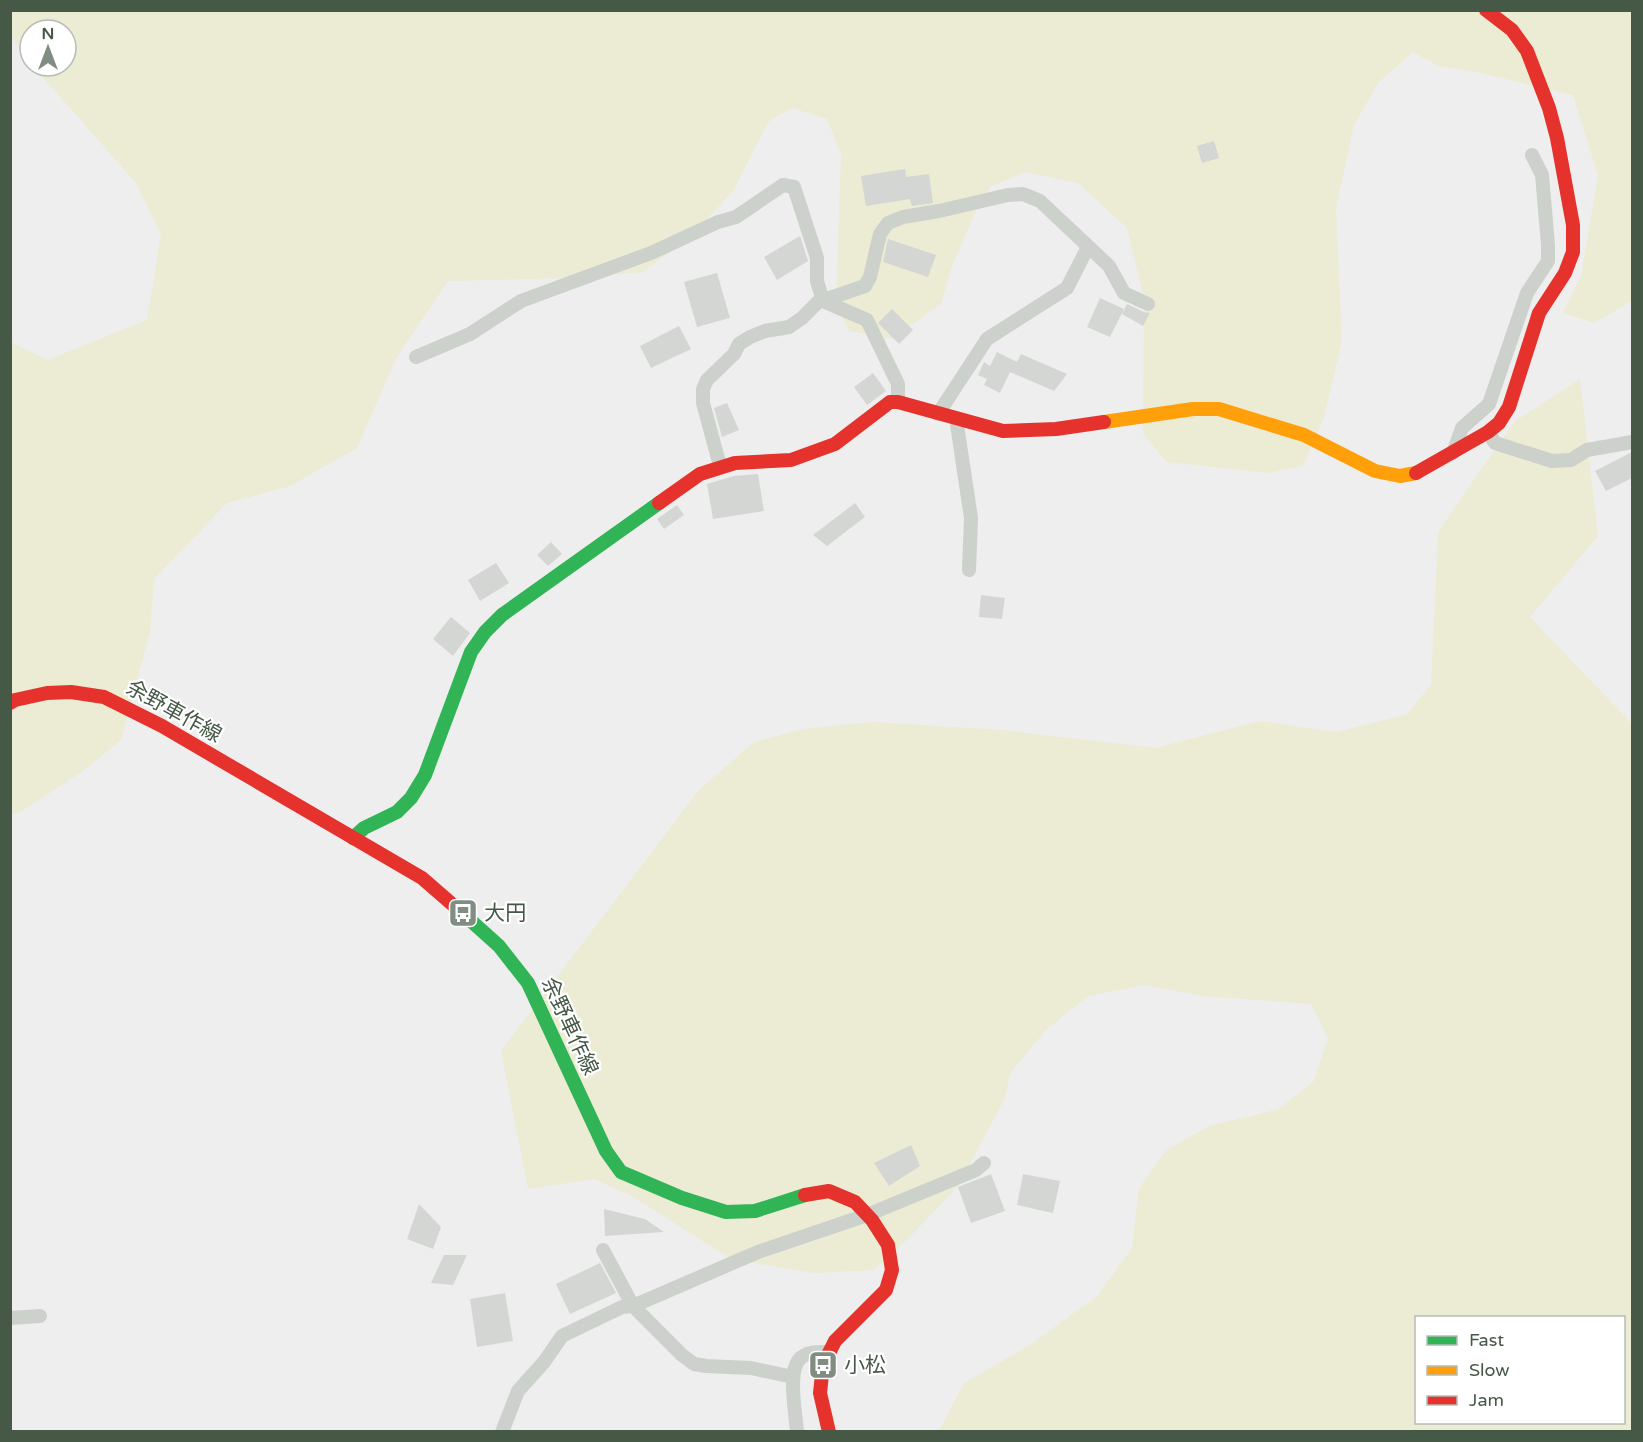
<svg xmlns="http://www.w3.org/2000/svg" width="1643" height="1442" font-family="'Varela Round','Noto Sans JP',sans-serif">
  <rect width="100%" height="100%" fill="#eee"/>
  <g fill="#ecebd3" fill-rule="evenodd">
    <path d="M 11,11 L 1632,11 L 1632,301 L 1594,323 L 1563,313 L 1581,276 L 1598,175 L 1573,95 L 1476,72 L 1438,66 L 1413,52 L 1378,83 L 1354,125 L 1336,208 L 1342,341 L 1324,417 L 1303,466 L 1268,473 L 1167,462 L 1143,434 L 1144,298 L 1127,228 L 1078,183 L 1026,172 L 991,186 L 973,217 L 952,266 L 941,304 L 892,339 L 850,331 L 836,307 L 841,154 L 827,119 L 792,108 L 768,122 L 733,191 L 690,237 L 643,272 L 564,278 L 448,281 L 396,358 L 357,448 L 290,486 L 227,503 L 154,579 L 150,632 L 121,740 L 83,771 L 19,813 L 11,814 L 10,342 L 48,360 L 147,320 L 161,234 L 136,183 L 33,66 L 66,66 L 66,30 L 30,30 L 30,62 L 11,36 Z"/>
    <path d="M 1580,379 L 1598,536 L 1530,617 L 1632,724 L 1632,1431 L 939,1431 L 964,1383 L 1030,1345 L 1097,1296 L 1132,1248 L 1139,1188 L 1167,1150 L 1209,1126 L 1279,1109 L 1314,1081 L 1328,1038 L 1311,1004 L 1203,996 L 1144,985 L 1088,996 L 1046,1030 L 1011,1072 L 1004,1100 L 958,1186 L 912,1235 L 874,1270 L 814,1273 L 731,1259 L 630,1195 L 594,1179 L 528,1189 L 501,1051 L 698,791 L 754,742 L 803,729 L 872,722 L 1002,730 L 1155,748 L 1260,721 L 1336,732 L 1406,715 L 1431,685 L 1438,532 L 1514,422 ZM 1416,1318 L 1624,1318 L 1624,1422 L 1416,1422 Z"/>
  </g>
  <g fill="#d4d6d4">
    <path d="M 1214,141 L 1219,158 L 1202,163 L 1197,146 Z"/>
    <path d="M 905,169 L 906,177 L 929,174 L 933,203 L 912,206 L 910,199 L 866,206 L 861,176 Z"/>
    <path d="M 800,236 L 808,261 L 777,280 L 764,257 Z"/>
    <path d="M 888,239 L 936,255 L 928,277 L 883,262 Z"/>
    <path d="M 717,273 L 730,318 L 697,327 L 684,282 Z"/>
    <path d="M 1100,298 L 1124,309 L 1110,337 L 1087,327 Z"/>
    <path d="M 1127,304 L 1144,312 L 1150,313 L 1143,326 L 1122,314 Z"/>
    <path d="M 892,309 L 913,330 L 899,344 L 878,323 Z"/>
    <path d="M 679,326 L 691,349 L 651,368 L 640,346 Z"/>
    <path d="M 997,352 L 1017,362 L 1021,354 L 1067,374 L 1054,391 L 1010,372 L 1000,393 L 984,385 L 987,379 L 978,375 L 984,362 L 990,366 Z"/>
    <path d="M 873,373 L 886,391 L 867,405 L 854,387 Z"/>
    <path d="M 727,403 L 739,430 L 722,437 L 714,408 Z"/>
    <path d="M 1632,452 L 1632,478 L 1606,491 L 1595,471 Z"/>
    <path d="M 758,474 L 764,511 L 713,519 L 707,484 L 734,476 Z"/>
    <path d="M 855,503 L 865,517 L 827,546 L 813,535 Z"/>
    <path d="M 677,505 L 684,515 L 664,529 L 657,519 Z"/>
    <path d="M 551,542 L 562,554 L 548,566 L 537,555 Z"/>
    <path d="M 496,563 L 509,583 L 480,601 L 468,580 Z"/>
    <path d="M 981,595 L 1005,598 L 1002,619 L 979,617 Z"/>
    <path d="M 451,617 L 470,633 L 453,656 L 433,639 Z"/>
    <path d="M 911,1145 L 920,1166 L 889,1186 L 874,1163 Z"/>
    <path d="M 991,1174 L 1005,1211 L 971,1223 L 958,1187 Z"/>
    <path d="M 1023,1174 L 1060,1181 L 1053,1213 L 1017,1205 Z"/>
    <path d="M 419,1204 L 441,1227 L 433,1249 L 407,1239 Z"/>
    <path d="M 604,1209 L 645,1219 L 664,1232 L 605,1236 Z"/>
    <path d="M 444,1255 L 467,1255 L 453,1285 L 431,1283 Z"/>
    <path d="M 600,1263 L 616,1293 L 570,1314 L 556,1284 Z"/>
    <path d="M 505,1293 L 513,1341 L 477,1347 L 470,1299 Z"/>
  </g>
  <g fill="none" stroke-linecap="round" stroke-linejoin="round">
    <g stroke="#ccd1cc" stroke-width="14">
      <path d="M 416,357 L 470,334 L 521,301 L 651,253 L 718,222 L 736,217 L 783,185 L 794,187 L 817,258 L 817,281 L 823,301 L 867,320 L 898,384 L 898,402"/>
      <path d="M 938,414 L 987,339 L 1067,288 L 1088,247"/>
      <path d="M 956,418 L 971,518 L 969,570"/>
      <path d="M 1488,432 L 1495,443 L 1552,461 L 1571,460 L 1587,450 L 1632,442"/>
      <path d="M 1453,453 L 1462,428 L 1489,404 L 1527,293 L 1548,261 L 1548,245 L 1542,175 L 1532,155"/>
      <path d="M 720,466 L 703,403 L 703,389 L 707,380 L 734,354 L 739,344 L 750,337 L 765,331 L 789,327 L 802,318 L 818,302 L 865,286 L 870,277 L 880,234 L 888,223 L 903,217 L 939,211 L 1008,195 L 1023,194 L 1040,201 L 1109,266 L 1124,293 L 1148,304"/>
      <path d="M 603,1250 L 633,1306 L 682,1355 L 694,1364 L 706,1366 L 751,1368 L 793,1377"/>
      <path d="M 10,1318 L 40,1316"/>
      <path d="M 502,1432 L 518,1391 L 544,1362 L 562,1336 L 622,1307 L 633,1306 L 758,1252 L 867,1215 L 976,1170 L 984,1163"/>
      <path d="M 797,1432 C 796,1414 786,1367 802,1357 C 810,1351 820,1352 830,1352"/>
    </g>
    <g stroke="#30b455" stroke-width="14">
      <path d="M 353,838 L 364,828 L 397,812 L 411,798 L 425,775 L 471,652 L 485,632 L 502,615 L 659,503"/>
      <path d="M 460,911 L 499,946 L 528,983 L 606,1151 L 621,1172 L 682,1198 L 726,1212 L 755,1211 L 805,1195"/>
    </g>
    <path stroke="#ff9f0a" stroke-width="14" d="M 1104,422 L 1193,409 L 1219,409 L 1304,435 L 1375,471 L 1400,476 L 1416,473"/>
    <g stroke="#e5322d" stroke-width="14">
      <path d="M 1416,473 L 1488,432 L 1499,423 L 1509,407 L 1539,313 L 1565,273 L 1573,252 L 1573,225 L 1557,138 L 1549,108 L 1527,51 L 1512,30 L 1486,10"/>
      <path d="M 659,503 L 700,474 L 735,463 L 791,460 L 835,444 L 890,402 L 898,402 L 1003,431 L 1056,429 L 1104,422"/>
      <path d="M 10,703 L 15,700 L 47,693 L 71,692 L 104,697 L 162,726 L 422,878 L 460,911"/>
      <path d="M 805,1195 L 829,1191 L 855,1202 L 872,1220 L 888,1245 L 892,1270 L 886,1290 L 835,1341 L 823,1365 L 820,1393 L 829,1432"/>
    </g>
  </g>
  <defs>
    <g id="bus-square" transform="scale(1.5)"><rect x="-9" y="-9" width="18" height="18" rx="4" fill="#818d81" stroke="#fff"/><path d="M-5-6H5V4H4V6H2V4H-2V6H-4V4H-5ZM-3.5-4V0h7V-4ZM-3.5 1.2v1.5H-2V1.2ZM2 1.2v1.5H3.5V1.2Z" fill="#fff"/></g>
  </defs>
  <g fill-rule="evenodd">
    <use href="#bus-square" x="463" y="913"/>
    <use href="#bus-square" x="823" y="1365"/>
  </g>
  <g text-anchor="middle" stroke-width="4.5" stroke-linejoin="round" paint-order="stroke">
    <g font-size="21" fill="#465947" stroke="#fff">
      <text transform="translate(174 711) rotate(29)" y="7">余野車作線</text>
      <text transform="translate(570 1026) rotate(65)" y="7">余野車作線</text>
    </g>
    <g font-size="21" fill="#465947" stroke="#fff" text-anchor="start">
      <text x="484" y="920">大円</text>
      <text x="844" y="1372">小松</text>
    </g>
  </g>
  <rect width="1643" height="1442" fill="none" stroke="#465947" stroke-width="24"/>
  <rect x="1415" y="1316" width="210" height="108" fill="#ffffff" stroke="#b5bdb5" stroke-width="1.5"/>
  <rect x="1427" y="1336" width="30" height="9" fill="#30b455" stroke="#b5bdb5" stroke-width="1.5"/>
  <text x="1469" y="1346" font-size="18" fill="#465947">Fast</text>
  <rect x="1427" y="1366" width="30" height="9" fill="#ff9f0a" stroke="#b5bdb5" stroke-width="1.5"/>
  <text x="1469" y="1376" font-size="18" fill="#465947">Slow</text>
  <rect x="1427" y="1396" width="30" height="9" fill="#e5322d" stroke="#b5bdb5" stroke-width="1.5"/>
  <text x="1469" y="1406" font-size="18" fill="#465947">Jam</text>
  <g transform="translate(48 48)"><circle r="28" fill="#ffffff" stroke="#b5bdb5" stroke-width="1.5"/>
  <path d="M0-4.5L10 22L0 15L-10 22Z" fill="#818d81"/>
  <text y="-9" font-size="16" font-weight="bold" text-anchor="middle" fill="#465947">N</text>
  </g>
</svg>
